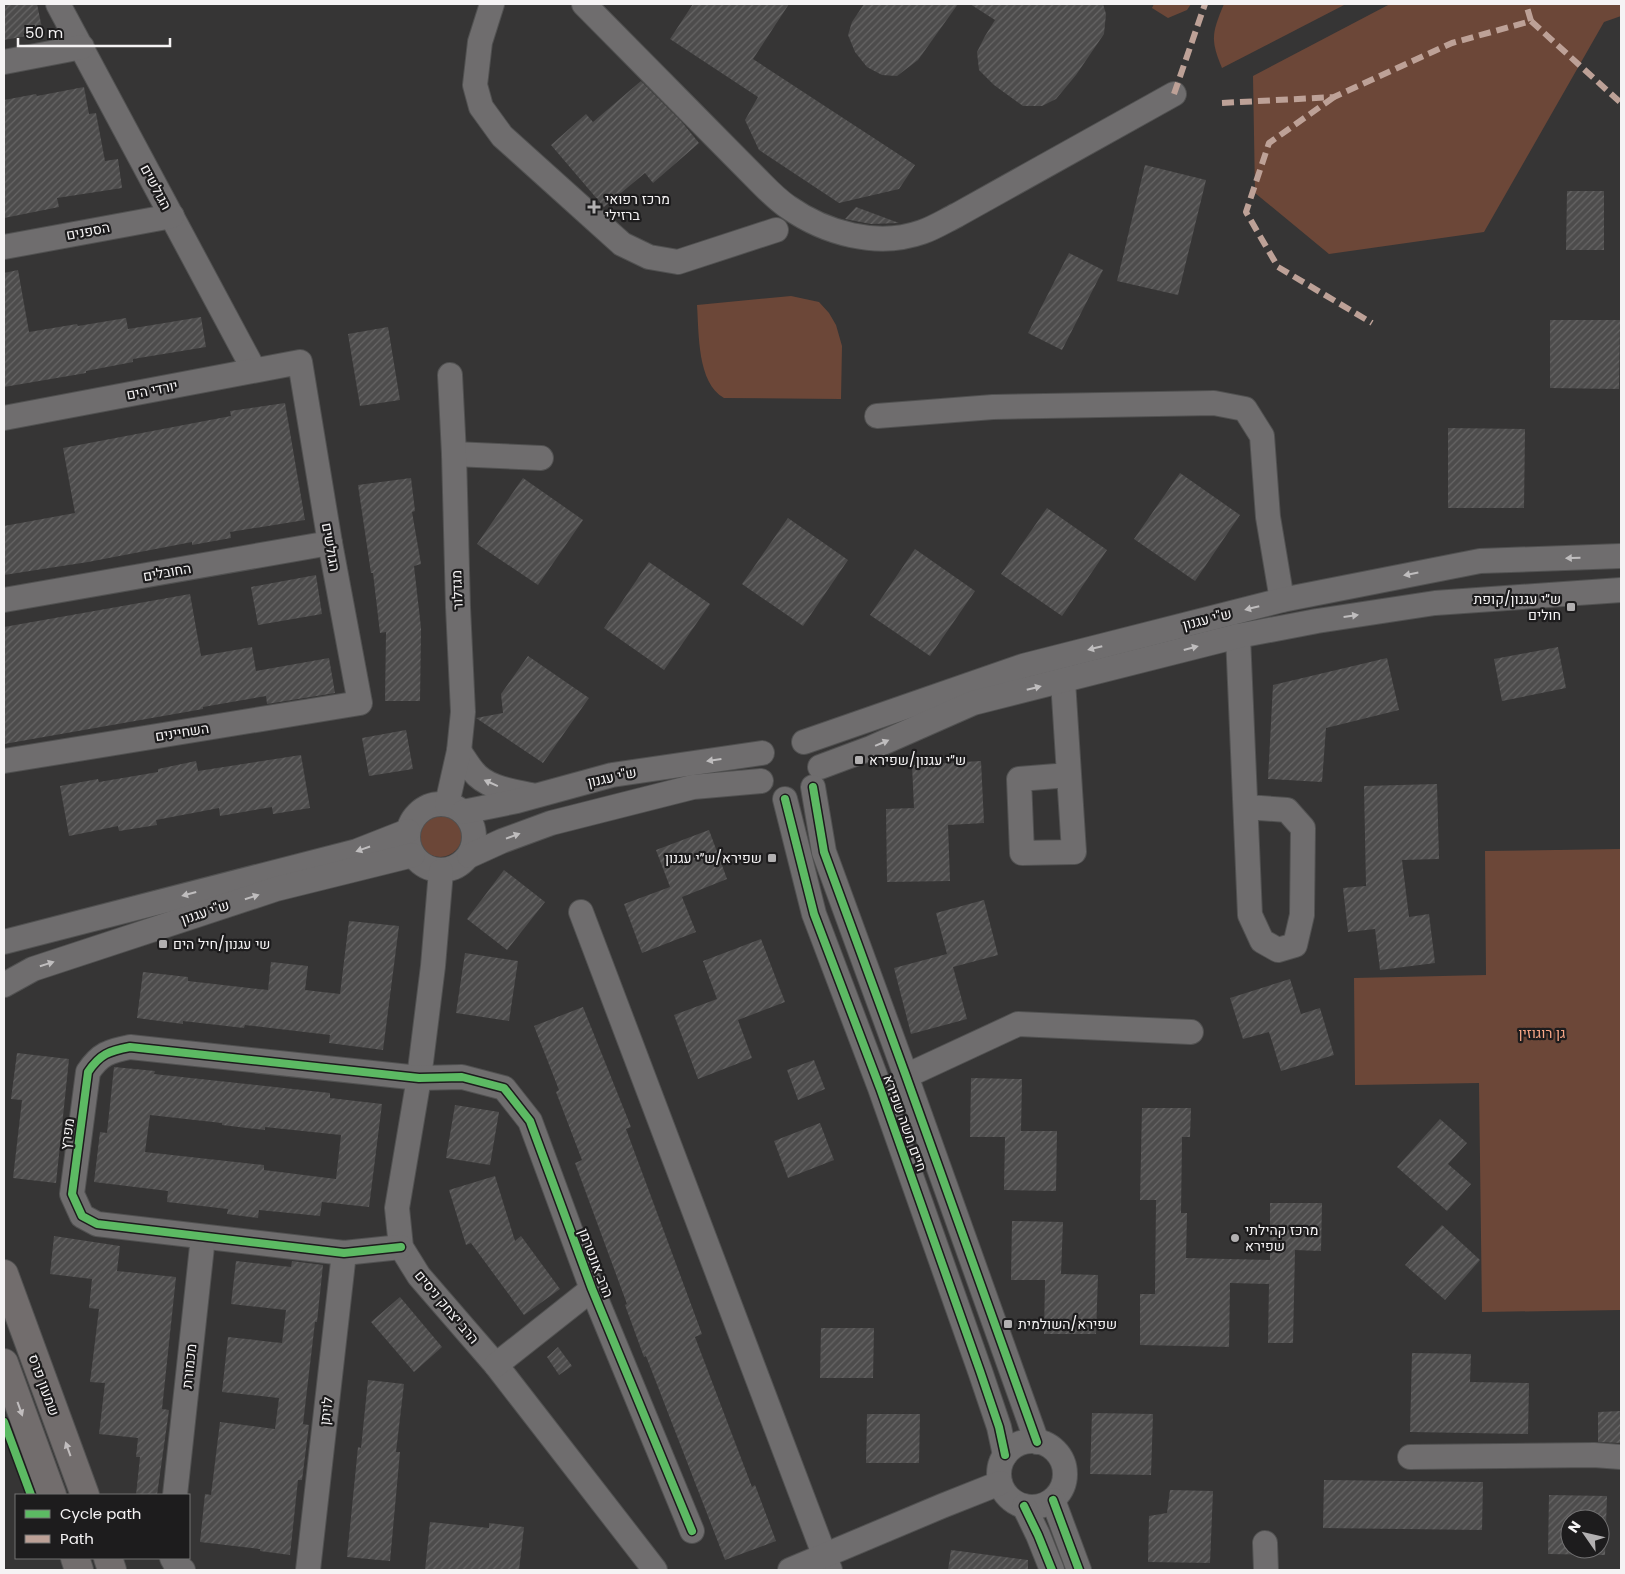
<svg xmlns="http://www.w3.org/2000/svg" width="1625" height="1574" font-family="Poppins,Heebo,sans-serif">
  <defs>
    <pattern id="building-hatch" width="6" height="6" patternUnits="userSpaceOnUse" patternTransform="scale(1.25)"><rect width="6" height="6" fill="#4d4c4c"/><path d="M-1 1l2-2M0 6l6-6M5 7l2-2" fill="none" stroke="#676666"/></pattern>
  </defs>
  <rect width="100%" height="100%" fill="#363535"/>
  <g fill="#6c4738">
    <path d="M 1154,4 L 1191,4 L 1187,10 L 1168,18 L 1152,8 Z"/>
    <path d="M 1224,4 L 1346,4 L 1222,68 C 1210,39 1212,33 1224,4 Z"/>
    <path d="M 1390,4 L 1621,4 L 1621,16 L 1604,22 L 1484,232 L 1329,254 L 1255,193 L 1253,76 Z"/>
    <path d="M 791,296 L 819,302 L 829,313 L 836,325 L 842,346 L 841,399 L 724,398 C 697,383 699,333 697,305 Z"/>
    <circle cx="440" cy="835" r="22"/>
    <path d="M 1621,849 L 1621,1310 L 1482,1312 L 1479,1083 L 1355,1085 L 1354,978 L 1486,975 L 1485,851 Z"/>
  </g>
  <g fill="url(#building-hatch)" fill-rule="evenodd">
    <path d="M 13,4 L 37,4 L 43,33 L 4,40 L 4,5 Z"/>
    <path d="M 693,4 L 789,4 L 753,59 L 915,165 L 899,189 L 839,203 L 759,150 L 745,120 L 758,97 L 670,39 Z"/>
    <path d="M 864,4 L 958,4 L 918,60 L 897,76 L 882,75 L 867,67 L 855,52 L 848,35 L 852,22 Z"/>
    <path d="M 970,4 L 1103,4 L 1106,14 L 1104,34 L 1076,75 L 1056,99 L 1042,106 L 1023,106 L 994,85 L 979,70 L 977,52 L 985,36 L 995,20 Z"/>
    <path d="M 641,81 L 681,121 L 699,143 L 653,183 L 645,173 L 604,207 L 551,145 L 586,114 L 593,122 Z"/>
    <path d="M 84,87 L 89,114 L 96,113 L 105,161 L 118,159 L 122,188 L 57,198 L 59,207 L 4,218 L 4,100 L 36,94 L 37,96 Z"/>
    <path d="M 1145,165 L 1206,180 L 1178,295 L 1117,281 Z"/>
    <path d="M 1567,191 L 1604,191 L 1604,250 L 1566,250 Z"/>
    <path d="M 856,207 L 899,223 L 871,224 L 845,219 Z"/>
    <path d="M 1069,253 L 1103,270 L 1062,350 L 1028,333 Z"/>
    <path d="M 18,270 L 29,332 L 77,324 L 78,326 L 126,318 L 128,329 L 201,317 L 206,347 L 133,359 L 133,362 L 86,371 L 86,373 L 4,387 L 4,273 Z"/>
    <path d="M 1550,320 L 1620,320 L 1619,389 L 1550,388 Z"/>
    <path d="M 388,327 L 400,400 L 360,406 L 348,334 Z"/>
    <path d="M 285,403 L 305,520 L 230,532 L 231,538 L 192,545 L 192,542 L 88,562 L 4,575 L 4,526 L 75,513 L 63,448 L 231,416 L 230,411 Z"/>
    <path d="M 1448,428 L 1525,429 L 1524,508 L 1448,508 Z"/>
    <path d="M 1180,473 L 1240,515 L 1195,581 L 1134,539 Z"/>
    <path d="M 411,478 L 415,511 L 412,512 L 421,564 L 414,566 L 421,628 L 420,701 L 385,701 L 386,632 L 380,633 L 373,573 L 371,573 L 358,485 Z"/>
    <path d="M 523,478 L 583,520 L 538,585 L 477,544 Z"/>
    <path d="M 1047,508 L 1107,550 L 1062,616 L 1001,574 Z"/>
    <path d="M 788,518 L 848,560 L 803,626 L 742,584 Z"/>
    <path d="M 915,549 L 975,591 L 930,656 L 870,615 Z"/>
    <path d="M 649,562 L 710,604 L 664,670 L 604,628 Z"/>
    <path d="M 316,575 L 322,614 L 258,625 L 251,587 Z"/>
    <path d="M 190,594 L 201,656 L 252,647 L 256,671 L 329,658 L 335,693 L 267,704 L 266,696 L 203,707 L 203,709 L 4,744 L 4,627 Z"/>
    <path d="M 1558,647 L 1566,688 L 1502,701 L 1494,659 Z"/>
    <path d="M 528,656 L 589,698 L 543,763 L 476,718 L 503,713 L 501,694 Z"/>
    <path d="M 1387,658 L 1399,710 L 1326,728 L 1322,782 L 1268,779 L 1273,685 Z"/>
    <path d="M 406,730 L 413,769 L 369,776 L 362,738 Z"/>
    <path d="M 301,755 L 310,808 L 273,814 L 272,807 L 220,816 L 219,808 L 156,820 L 157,825 L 119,831 L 118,826 L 69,836 L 60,786 L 98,779 L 99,782 L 158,772 L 158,769 L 196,761 L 198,771 Z"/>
    <path d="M 981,761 L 984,823 L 948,825 L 950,881 L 887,882 L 886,809 L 914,808 L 912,765 Z"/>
    <path d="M 1437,784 L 1439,859 L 1402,860 L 1409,917 L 1429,914 L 1435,963 L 1380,970 L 1375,929 L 1348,932 L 1343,888 L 1366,886 L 1364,786 Z"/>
    <path d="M 709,830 L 727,879 L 682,897 L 696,932 L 642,953 L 624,904 L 670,887 L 656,850 Z"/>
    <path d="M 504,870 L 545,902 L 507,950 L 467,919 Z"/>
    <path d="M 984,900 L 998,955 L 953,967 L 967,1019 L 911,1034 L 894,968 L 947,954 L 936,913 Z"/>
    <path d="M 349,921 L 399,926 L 383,1050 L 329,1043 L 330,1035 L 245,1025 L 244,1028 L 183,1021 L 183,1024 L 137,1018 L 143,972 L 188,977 L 188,981 L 268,990 L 271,962 L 308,966 L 305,990 L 340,994 Z"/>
    <path d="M 761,939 L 785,1002 L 738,1020 L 752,1058 L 698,1079 L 674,1015 L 717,999 L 703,961 Z"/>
    <path d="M 465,953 L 518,961 L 509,1021 L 456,1013 Z"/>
    <path d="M 1290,979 L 1301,1014 L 1320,1008 L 1334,1055 L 1281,1071 L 1269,1032 L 1243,1039 L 1230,998 Z"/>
    <path d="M 583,1007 L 631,1127 L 626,1129 L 702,1334 L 695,1337 L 752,1487 L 755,1485 L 776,1541 L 725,1560 L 646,1356 L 644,1357 L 625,1305 L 627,1304 L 575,1163 L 582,1160 L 556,1092 L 559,1090 L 534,1026 Z"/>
    <path d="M 17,1053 L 69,1059 L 56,1183 L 13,1178 L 22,1100 L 11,1099 Z"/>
    <path d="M 814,1060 L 825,1089 L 798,1100 L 787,1070 Z"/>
    <path d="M 114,1067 L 155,1071 L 154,1074 L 330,1093 L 330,1098 L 382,1104 L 369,1207 L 322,1202 L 320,1216 L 259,1210 L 258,1218 L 227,1214 L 228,1209 L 167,1202 L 168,1191 L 94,1182 L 100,1132 L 107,1133 ZM 150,1115 L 222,1123 L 222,1125 L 265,1130 L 265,1127 L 341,1135 L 336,1179 L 264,1170 L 264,1165 L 145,1152 Z"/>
    <path d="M 971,1078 L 1022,1079 L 1021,1131 L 1057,1131 L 1056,1191 L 1004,1190 L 1005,1137 L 970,1137 Z"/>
    <path d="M 455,1105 L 499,1112 L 490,1165 L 446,1158 Z"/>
    <path d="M 1142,1108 L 1191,1108 L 1190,1137 L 1182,1137 L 1181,1213 L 1187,1213 L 1186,1258 L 1270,1260 L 1270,1203 L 1322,1203 L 1321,1251 L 1295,1250 L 1293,1343 L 1268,1343 L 1269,1284 L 1230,1283 L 1229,1347 L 1140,1345 L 1140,1294 L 1155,1294 L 1156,1200 L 1140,1200 Z"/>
    <path d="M 1440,1119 L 1467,1143 L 1448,1164 L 1471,1184 L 1447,1211 L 1397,1167 Z"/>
    <path d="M 820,1123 L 834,1160 L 788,1178 L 774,1141 Z"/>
    <path d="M 495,1176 L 515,1241 L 521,1236 L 560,1289 L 524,1315 L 471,1243 L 466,1245 L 449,1190 Z"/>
    <path d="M 1012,1221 L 1063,1222 L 1061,1274 L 1098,1275 L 1096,1334 L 1044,1334 L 1045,1280 L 1011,1280 Z"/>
    <path d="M 1442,1225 L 1480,1260 L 1445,1300 L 1405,1265 Z"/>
    <path d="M 54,1236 L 120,1246 L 117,1271 L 176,1277 L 162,1409 L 169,1410 L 157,1495 L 136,1495 L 140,1457 L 136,1457 L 138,1438 L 99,1434 L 105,1383 L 90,1382 L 99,1309 L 89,1308 L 92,1279 L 50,1274 Z"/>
    <path d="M 236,1261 L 291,1267 L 292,1261 L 323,1265 L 317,1322 L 315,1322 L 303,1424 L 309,1425 L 302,1480 L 298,1480 L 290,1555 L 260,1551 L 260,1549 L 200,1542 L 205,1494 L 211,1495 L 220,1422 L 275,1429 L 279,1398 L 222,1392 L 228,1337 L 282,1343 L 286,1310 L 231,1304 Z"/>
    <path d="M 400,1297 L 442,1347 L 414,1372 L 371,1322 Z"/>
    <path d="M 821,1328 L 874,1328 L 873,1378 L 820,1378 Z"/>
    <path d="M 558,1347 L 572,1366 L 559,1375 L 547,1357 Z"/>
    <path d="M 1412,1353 L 1471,1354 L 1470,1382 L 1529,1383 L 1528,1434 L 1410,1432 Z"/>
    <path d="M 368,1380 L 404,1384 L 396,1452 L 400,1452 L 390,1561 L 347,1557 L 358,1447 L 361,1448 Z"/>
    <path d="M 1621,1411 L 1621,1443 L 1598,1442 L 1598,1412 Z"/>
    <path d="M 1092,1413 L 1153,1414 L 1151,1475 L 1090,1474 Z"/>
    <path d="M 867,1414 L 920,1414 L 919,1463 L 866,1463 Z"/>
    <path d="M 1324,1480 L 1483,1482 L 1482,1530 L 1323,1528 Z"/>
    <path d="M 1170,1490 L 1213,1491 L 1210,1563 L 1148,1562 L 1149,1516 L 1167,1513 Z"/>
    <path d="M 1549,1495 L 1607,1496 L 1605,1555 L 1548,1554 ZM 1570,1519 L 1600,1519 L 1600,1549 L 1570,1549 Z"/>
    <path d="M 430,1522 L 489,1528 L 489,1523 L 524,1527 L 519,1570 L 425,1570 Z"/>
    <path d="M 951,1550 L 1028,1560 L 1028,1570 L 948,1570 Z"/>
  </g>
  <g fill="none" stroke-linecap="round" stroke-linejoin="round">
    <g stroke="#515151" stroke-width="26">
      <g id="minor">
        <path d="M 58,4 L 254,370"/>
        <path d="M 492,4 L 480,42 L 475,85 L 481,107 L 502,136 L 622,244 L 649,257 L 678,262 L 776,230"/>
        <path d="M 584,4 L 756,178 C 766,188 776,199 788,207 C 825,233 877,248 922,232 C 934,228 945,221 957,215 L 1174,94"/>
        <path d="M 4,62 L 82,47"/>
        <path d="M 4,247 L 172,216"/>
        <path d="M 877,416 L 993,407 L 1214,403 L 1245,409 L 1262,436 L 1268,517 L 1282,600"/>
        <path d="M 4,418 L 300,362 L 330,543 L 360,703 L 4,761"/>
        <path d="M 454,454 L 541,458"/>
        <path d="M 4,600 L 330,543"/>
        <path d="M 1238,636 L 1250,915 L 1262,941 L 1278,950 L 1295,945 L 1302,915 L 1303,828 L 1287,810 L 1246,807"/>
        <path d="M 1063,681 L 1074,852 L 1022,853 L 1019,779 L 1069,775"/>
        <path d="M 804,742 L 1023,666 L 1282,600 L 1480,561 L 1621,556"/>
        <path d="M 459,751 C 464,758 468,765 473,771 C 486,788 512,791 531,795"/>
        <path d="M 820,767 L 871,748 L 973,703 L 1238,636 L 1317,621 L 1435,603 L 1621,590"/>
        <path d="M 813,787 L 824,852 L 906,1076 L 1037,1442"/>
        <path d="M 785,799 L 814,914 L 880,1088 L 980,1371 L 999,1427 L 1005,1455"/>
        <circle cx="441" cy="837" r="33"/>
        <path d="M 447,804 L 459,751 L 463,712 L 458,607 L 454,454 L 450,375"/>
        <path d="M 463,812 L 517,801 L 612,775 L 762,753"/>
        <path d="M 469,856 L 502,841 L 551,823 L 693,787 L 761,781"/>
        <path d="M 441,871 L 433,966 L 419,1078 L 397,1208 L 401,1247 L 419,1276 L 496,1365 L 655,1570"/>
        <path d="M 581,912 L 830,1570"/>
        <path d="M 4,942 L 357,851 L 408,831"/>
        <path d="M 4,985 L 33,969 L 276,889 L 413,855"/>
        <path d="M 906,1076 L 1018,1024 L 1191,1032"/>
        <path d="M 401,1247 L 344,1253 L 97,1224 L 82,1216 L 72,1194 L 88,1072 C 100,1054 109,1051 130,1047 L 419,1078 L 462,1077 L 504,1088 L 530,1121 L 592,1289 L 692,1531"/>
        <path d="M 496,1365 L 592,1289"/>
        <circle cx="1032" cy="1474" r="33"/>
        <path d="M 1410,1457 L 1594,1455 L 1621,1457"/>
        <path d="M 175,1495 L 203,1237"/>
        <path d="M 1053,1500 L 1079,1570"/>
        <path d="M 1024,1506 L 1038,1535 L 1052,1570"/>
        <path d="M 1265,1543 L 1266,1570"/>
        <path d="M 172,1558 L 176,1565 L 183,1570"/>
        <path d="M 308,1570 L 344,1253"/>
        <path d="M 790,1570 L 942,1506 L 1000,1483"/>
      </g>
    </g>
    <g stroke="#515151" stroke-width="30">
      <g id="major">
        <path d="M 4,1274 L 85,1495"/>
        <path d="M 4,1363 L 52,1495"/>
        <path d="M 75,1558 L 79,1570"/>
        <path d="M 108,1558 L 112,1570"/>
      </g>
    </g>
    <use href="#minor" stroke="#6f6d6e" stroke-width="24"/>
    <use href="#major" stroke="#726d6d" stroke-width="28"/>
    <g stroke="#bda197" stroke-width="6" stroke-dasharray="12 6" stroke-linecap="butt">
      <path d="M 1531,21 L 1621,103"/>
      <path d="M 1174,94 L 1205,4"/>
      <path d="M 1334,97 L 1269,143 L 1246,212 L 1278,267 L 1372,323"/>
      <path d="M 1222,103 L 1334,97 L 1452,43 L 1531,21 L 1526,4"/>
    </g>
    <g stroke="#1d1c1d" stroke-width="11">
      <g id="cycleway">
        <path d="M 813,787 L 824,852 L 906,1076 L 1037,1442"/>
        <path d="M 785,799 L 814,914 L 880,1088 L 980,1371 L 999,1427 L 1005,1455"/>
        <path d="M 401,1247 L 344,1253 L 97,1224 L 82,1216 L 72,1194 L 88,1072 C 100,1054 109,1051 130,1047 L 419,1078 L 462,1077 L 504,1088 L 530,1121 L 592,1289 L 692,1531"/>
        <path d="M 4,1422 L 31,1495"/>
        <path d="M 1053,1500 L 1079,1570"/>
        <path d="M 1024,1506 L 1038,1535 L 1052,1570"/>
      </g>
    </g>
    <use href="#cycleway" stroke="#5cba63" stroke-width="8"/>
  </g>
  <defs><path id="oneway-solid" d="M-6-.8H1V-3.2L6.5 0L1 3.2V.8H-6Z" transform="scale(1.25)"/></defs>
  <g fill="#bfbdbe">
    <use href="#oneway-solid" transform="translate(1573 558) rotate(178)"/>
    <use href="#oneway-solid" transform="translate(1411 574) rotate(169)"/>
    <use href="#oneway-solid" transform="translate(1252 608) rotate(166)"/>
    <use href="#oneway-solid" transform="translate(1351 616) rotate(-8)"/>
    <use href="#oneway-solid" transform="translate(1095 648) rotate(166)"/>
    <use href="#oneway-solid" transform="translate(1191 648) rotate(-15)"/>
    <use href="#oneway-solid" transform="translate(1034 688) rotate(-14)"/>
    <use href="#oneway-solid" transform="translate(882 743) rotate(-23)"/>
    <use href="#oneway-solid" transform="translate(714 760) rotate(172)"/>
    <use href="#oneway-solid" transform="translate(491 783) rotate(-156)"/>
    <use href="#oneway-solid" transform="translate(513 836) rotate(-20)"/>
    <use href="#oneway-solid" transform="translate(363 849) rotate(161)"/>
    <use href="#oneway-solid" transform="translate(189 894) rotate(165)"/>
    <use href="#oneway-solid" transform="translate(252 897) rotate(-18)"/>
    <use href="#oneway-solid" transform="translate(47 964) rotate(-18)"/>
  </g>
  <g fill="#c1bdbe">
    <use href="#oneway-solid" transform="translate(20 1409) rotate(70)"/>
    <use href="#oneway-solid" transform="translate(68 1449) rotate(-110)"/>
  </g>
  <g fill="#b2b0b1" stroke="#1d1c1d" stroke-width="2">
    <path d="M591.5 199.5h5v5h5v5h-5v5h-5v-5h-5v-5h5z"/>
    <rect x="1566" y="602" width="10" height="10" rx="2.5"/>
    <rect x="854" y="755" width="10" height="10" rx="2.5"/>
    <rect x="767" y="853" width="10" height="10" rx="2.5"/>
    <rect x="158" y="939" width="10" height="10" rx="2.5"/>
    <circle cx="1235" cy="1238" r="5"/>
    <rect x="1003" y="1319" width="10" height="10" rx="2.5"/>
  </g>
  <g text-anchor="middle" stroke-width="4.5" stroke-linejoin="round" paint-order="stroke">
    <g font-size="14" fill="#f5f3f4" stroke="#1d1c1d">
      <text transform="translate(156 187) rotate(62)" y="5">הגולשים</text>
      <text transform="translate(88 231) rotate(-11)" y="5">הספנים</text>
      <text transform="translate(152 390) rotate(-11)" y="5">יורדי הים</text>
      <text transform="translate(331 547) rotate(80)" y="5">הגולשים</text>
      <text transform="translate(167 572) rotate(-10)" y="5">החובלים</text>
      <text transform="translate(457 590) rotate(-92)" y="5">מגדלור</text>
      <text transform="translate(1207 619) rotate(-14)" y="5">ש"י עגנון</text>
      <text transform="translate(182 732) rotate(-9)" y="5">השחיינים</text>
      <text transform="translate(612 777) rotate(-12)" y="5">ש"י עגנון</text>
      <text transform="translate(205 912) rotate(-18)" y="5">ש"י עגנון</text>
      <text transform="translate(905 1123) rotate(70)" y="5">חיים משה שפירא</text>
      <text transform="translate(67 1134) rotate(-82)" y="5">מפרץ</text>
      <text transform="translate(596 1263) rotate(69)" y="5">הרב אונטרמן</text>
      <text transform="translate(447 1307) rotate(50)" y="5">הרב יצחק ניסים</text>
      <text transform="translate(189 1366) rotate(-84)" y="5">מכמורת</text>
      <text transform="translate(44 1385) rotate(70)" y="5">שמעון פרס</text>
      <text transform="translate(326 1411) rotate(-83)" y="5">לויתן</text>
    </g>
    <g font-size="14" fill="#f5f3f4" stroke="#1d1c1d" text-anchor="start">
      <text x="605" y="204">מרכז רפואי<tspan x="605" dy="16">ברזילי</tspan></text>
      <text x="1561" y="604" text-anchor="end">ש״י עגנון/קופת<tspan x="1561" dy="16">חולים</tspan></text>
      <text x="869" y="765">ש״י עגנון/שפירא</text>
      <text x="762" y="863" text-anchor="end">שפירא/ש״י עגנון</text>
      <text x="173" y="949">שי עגנון/חיל הים</text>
      <text x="1245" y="1235">מרכז קהילתי<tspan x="1245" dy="16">שפירא</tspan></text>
      <text x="1018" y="1329">שפירא/השולמית</text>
    </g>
    <g font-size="14" fill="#f8a787" stroke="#1d1c1d">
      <text x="1542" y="1038">גן רוגוזין</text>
    </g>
  </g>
  <rect width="1625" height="1574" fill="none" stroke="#f5f3f4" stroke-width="10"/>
  <rect x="15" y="1494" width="175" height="65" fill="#1d1c1d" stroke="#737273"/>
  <rect x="25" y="1510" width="25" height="8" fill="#5cba63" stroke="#737273"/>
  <text x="60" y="1519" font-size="15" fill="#f5f3f4">Cycle path</text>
  <rect x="25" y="1535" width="25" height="8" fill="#bda197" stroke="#737273"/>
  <text x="60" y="1544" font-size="15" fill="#f5f3f4">Path</text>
  <g transform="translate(1585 1534) rotate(304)"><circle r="24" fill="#1d1c1d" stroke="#737273"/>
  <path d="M0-4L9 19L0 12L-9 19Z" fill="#b2b0b1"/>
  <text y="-8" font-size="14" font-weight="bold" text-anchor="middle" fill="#f5f3f4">N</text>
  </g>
  <path d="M18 38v8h152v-8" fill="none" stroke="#f5f3f4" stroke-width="2.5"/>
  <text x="25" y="38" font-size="15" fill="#f5f3f4" stroke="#1d1c1d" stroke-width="4" paint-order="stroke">50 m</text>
</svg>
